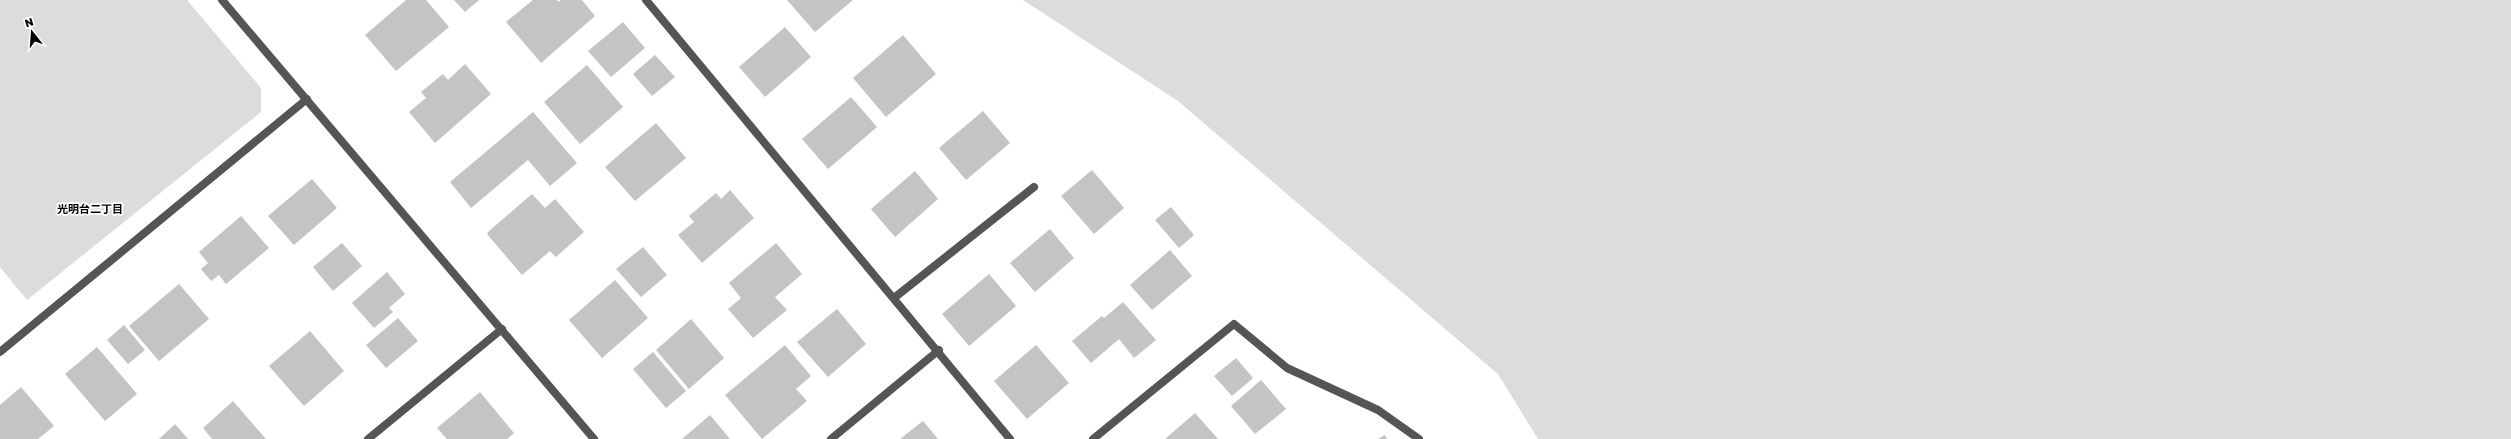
<svg xmlns="http://www.w3.org/2000/svg" width="2511" height="439" font-family="'Golos Text','Noto Sans JP',sans-serif">
  <rect width="100%" height="100%" fill="#fff"/>
  <g fill="#dcdcdc">
    <path d="M 0,0 L 187,0 L 261,88 L 261,112 L 27,300 L 0,267 Z"/>
    <path d="M 1023,0 L 2511,0 L 2511,439 L 1538,439 L 1498,374 L 1178,101 Z"/>
  </g>
  <g fill="#c4c4c4">
    <path d="M 406,0 L 426,0 L 449,27 L 396,71 L 365,35 Z"/>
    <path d="M 454,0 L 479,0 L 465,12 Z"/>
    <path d="M 533,0 L 557,0 L 558,2 L 561,0 L 582,0 L 595,16 L 541,63 L 506,22 Z"/>
    <path d="M 787,0 L 853,0 L 815,32 Z"/>
    <path d="M 623,22 L 645,48 L 611,77 L 588,51 Z"/>
    <path d="M 785,27 L 811,57 L 765,97 L 739,67 Z"/>
    <path d="M 903,35 L 936,74 L 886,117 L 853,78 Z"/>
    <path d="M 655,55 L 675,77 L 652,96 L 633,74 Z"/>
    <path d="M 465,64 L 491,94 L 435,143 L 409,112 L 426,98 L 421,92 L 443,74 L 448,80 Z"/>
    <path d="M 587,65 L 623,107 L 580,144 L 544,102 Z"/>
    <path d="M 851,97 L 877,127 L 828,169 L 802,139 Z"/>
    <path d="M 983,111 L 1010,143 L 966,180 L 939,148 Z"/>
    <path d="M 533,112 L 577,163 L 550,186 L 528,160 L 471,208 L 450,182 Z"/>
    <path d="M 656,123 L 686,158 L 635,201 L 605,167 Z"/>
    <path d="M 1092,170 L 1124,208 L 1094,234 L 1061,196 Z"/>
    <path d="M 915,171 L 938,199 L 895,237 L 871,209 Z"/>
    <path d="M 312,179 L 337,208 L 294,245 L 268,216 Z"/>
    <path d="M 730,190 L 754,218 L 702,263 L 678,235 L 694,222 L 689,216 L 716,193 L 721,199 Z"/>
    <path d="M 532,194 L 545,208 L 555,199 L 584,232 L 556,257 L 550,251 L 522,275 L 487,234 L 489,231 Z"/>
    <path d="M 1171,207 L 1194,235 L 1179,248 L 1155,220 Z"/>
    <path d="M 241,216 L 269,248 L 226,284 L 219,275 L 211,281 L 201,269 L 208,263 L 199,252 Z"/>
    <path d="M 1050,229 L 1074,258 L 1035,292 L 1010,263 Z"/>
    <path d="M 342,243 L 362,266 L 333,291 L 313,267 Z"/>
    <path d="M 776,243 L 802,274 L 775,297 L 787,310 L 753,338 L 728,309 L 741,298 L 729,283 Z"/>
    <path d="M 643,247 L 667,275 L 641,297 L 616,269 Z"/>
    <path d="M 1170,250 L 1192,276 L 1152,310 L 1130,285 Z"/>
    <path d="M 387,272 L 405,294 L 389,308 L 393,312 L 374,328 L 352,303 Z"/>
    <path d="M 989,274 L 1016,306 L 969,346 L 942,314 Z"/>
    <path d="M 615,280 L 648,318 L 602,358 L 569,320 Z"/>
    <path d="M 179,284 L 209,319 L 159,361 L 129,326 Z"/>
    <path d="M 1123,302 L 1156,340 L 1134,358 L 1119,339 L 1091,363 L 1072,341 L 1102,316 L 1104,318 Z"/>
    <path d="M 837,309 L 866,344 L 828,377 L 797,342 Z"/>
    <path d="M 398,318 L 418,341 L 386,368 L 366,345 Z"/>
    <path d="M 691,319 L 724,358 L 689,389 L 656,350 Z"/>
    <path d="M 124,325 L 145,350 L 128,364 L 107,340 Z"/>
    <path d="M 310,331 L 344,371 L 304,406 L 269,366 Z"/>
    <path d="M 785,345 L 811,376 L 796,389 L 807,401 L 762,439 L 725,395 Z"/>
    <path d="M 1036,345 L 1069,383 L 1027,419 L 994,381 Z"/>
    <path d="M 97,347 L 137,394 L 105,421 L 65,374 Z"/>
    <path d="M 653,352 L 686,391 L 666,408 L 633,369 Z"/>
    <path d="M 1236,358 L 1253,378 L 1232,396 L 1214,376 Z"/>
    <path d="M 1261,380 L 1286,409 L 1255,434 L 1231,406 Z"/>
    <path d="M 21,387 L 54,426 L 38,439 L 0,439 L 0,405 Z"/>
    <path d="M 480,392 L 514,433 L 507,439 L 447,439 L 437,428 Z"/>
    <path d="M 233,401 L 266,439 L 212,439 L 203,428 Z"/>
    <path d="M 1195,413 L 1218,439 L 1165,439 Z"/>
    <path d="M 710,415 L 730,439 L 682,439 Z"/>
    <path d="M 923,421 L 938,439 L 900,439 Z"/>
    <path d="M 175,424 L 188,439 L 159,439 Z"/>
    <path d="M 1385,435 L 1387,439 L 1378,439 Z"/>
  </g>
  <g fill="none" stroke-linecap="round" stroke-linejoin="round">
    <g stroke="#555" stroke-width="8">
      <path d="M 646,0 L 1010,439"/>
      <path d="M 894,298 L 1034,187"/>
      <path d="M 0,352 L 307,99"/>
      <path d="M 368,439 L 502,329"/>
      <path d="M 831,439 L 939,350"/>
      <path d="M 1093,439 L 1234,324 L 1287,368 L 1378,410 L 1419,439"/>
    </g>
    <path stroke="#555" stroke-width="8" d="M 222,0 L 594,439"/>
  </g>
  <g text-anchor="middle" stroke-width="3.5" stroke-linejoin="round" paint-order="stroke">
    <g font-size="11" font-weight="bold" fill="#000" stroke="#fff">
      <text x="90" y="213">光明台二丁目</text>
    </g>
  </g>
  <g transform="translate(32 32) rotate(343)" stroke="#ffffff" stroke-width="3" paint-order="stroke">
  <path d="M0-3L7 15L0 10L-7 15Z" fill="#000000"/>
  <text y="-6" font-size="11" font-weight="bold" text-anchor="middle" fill="#000000">N</text>
  </g>
</svg>
